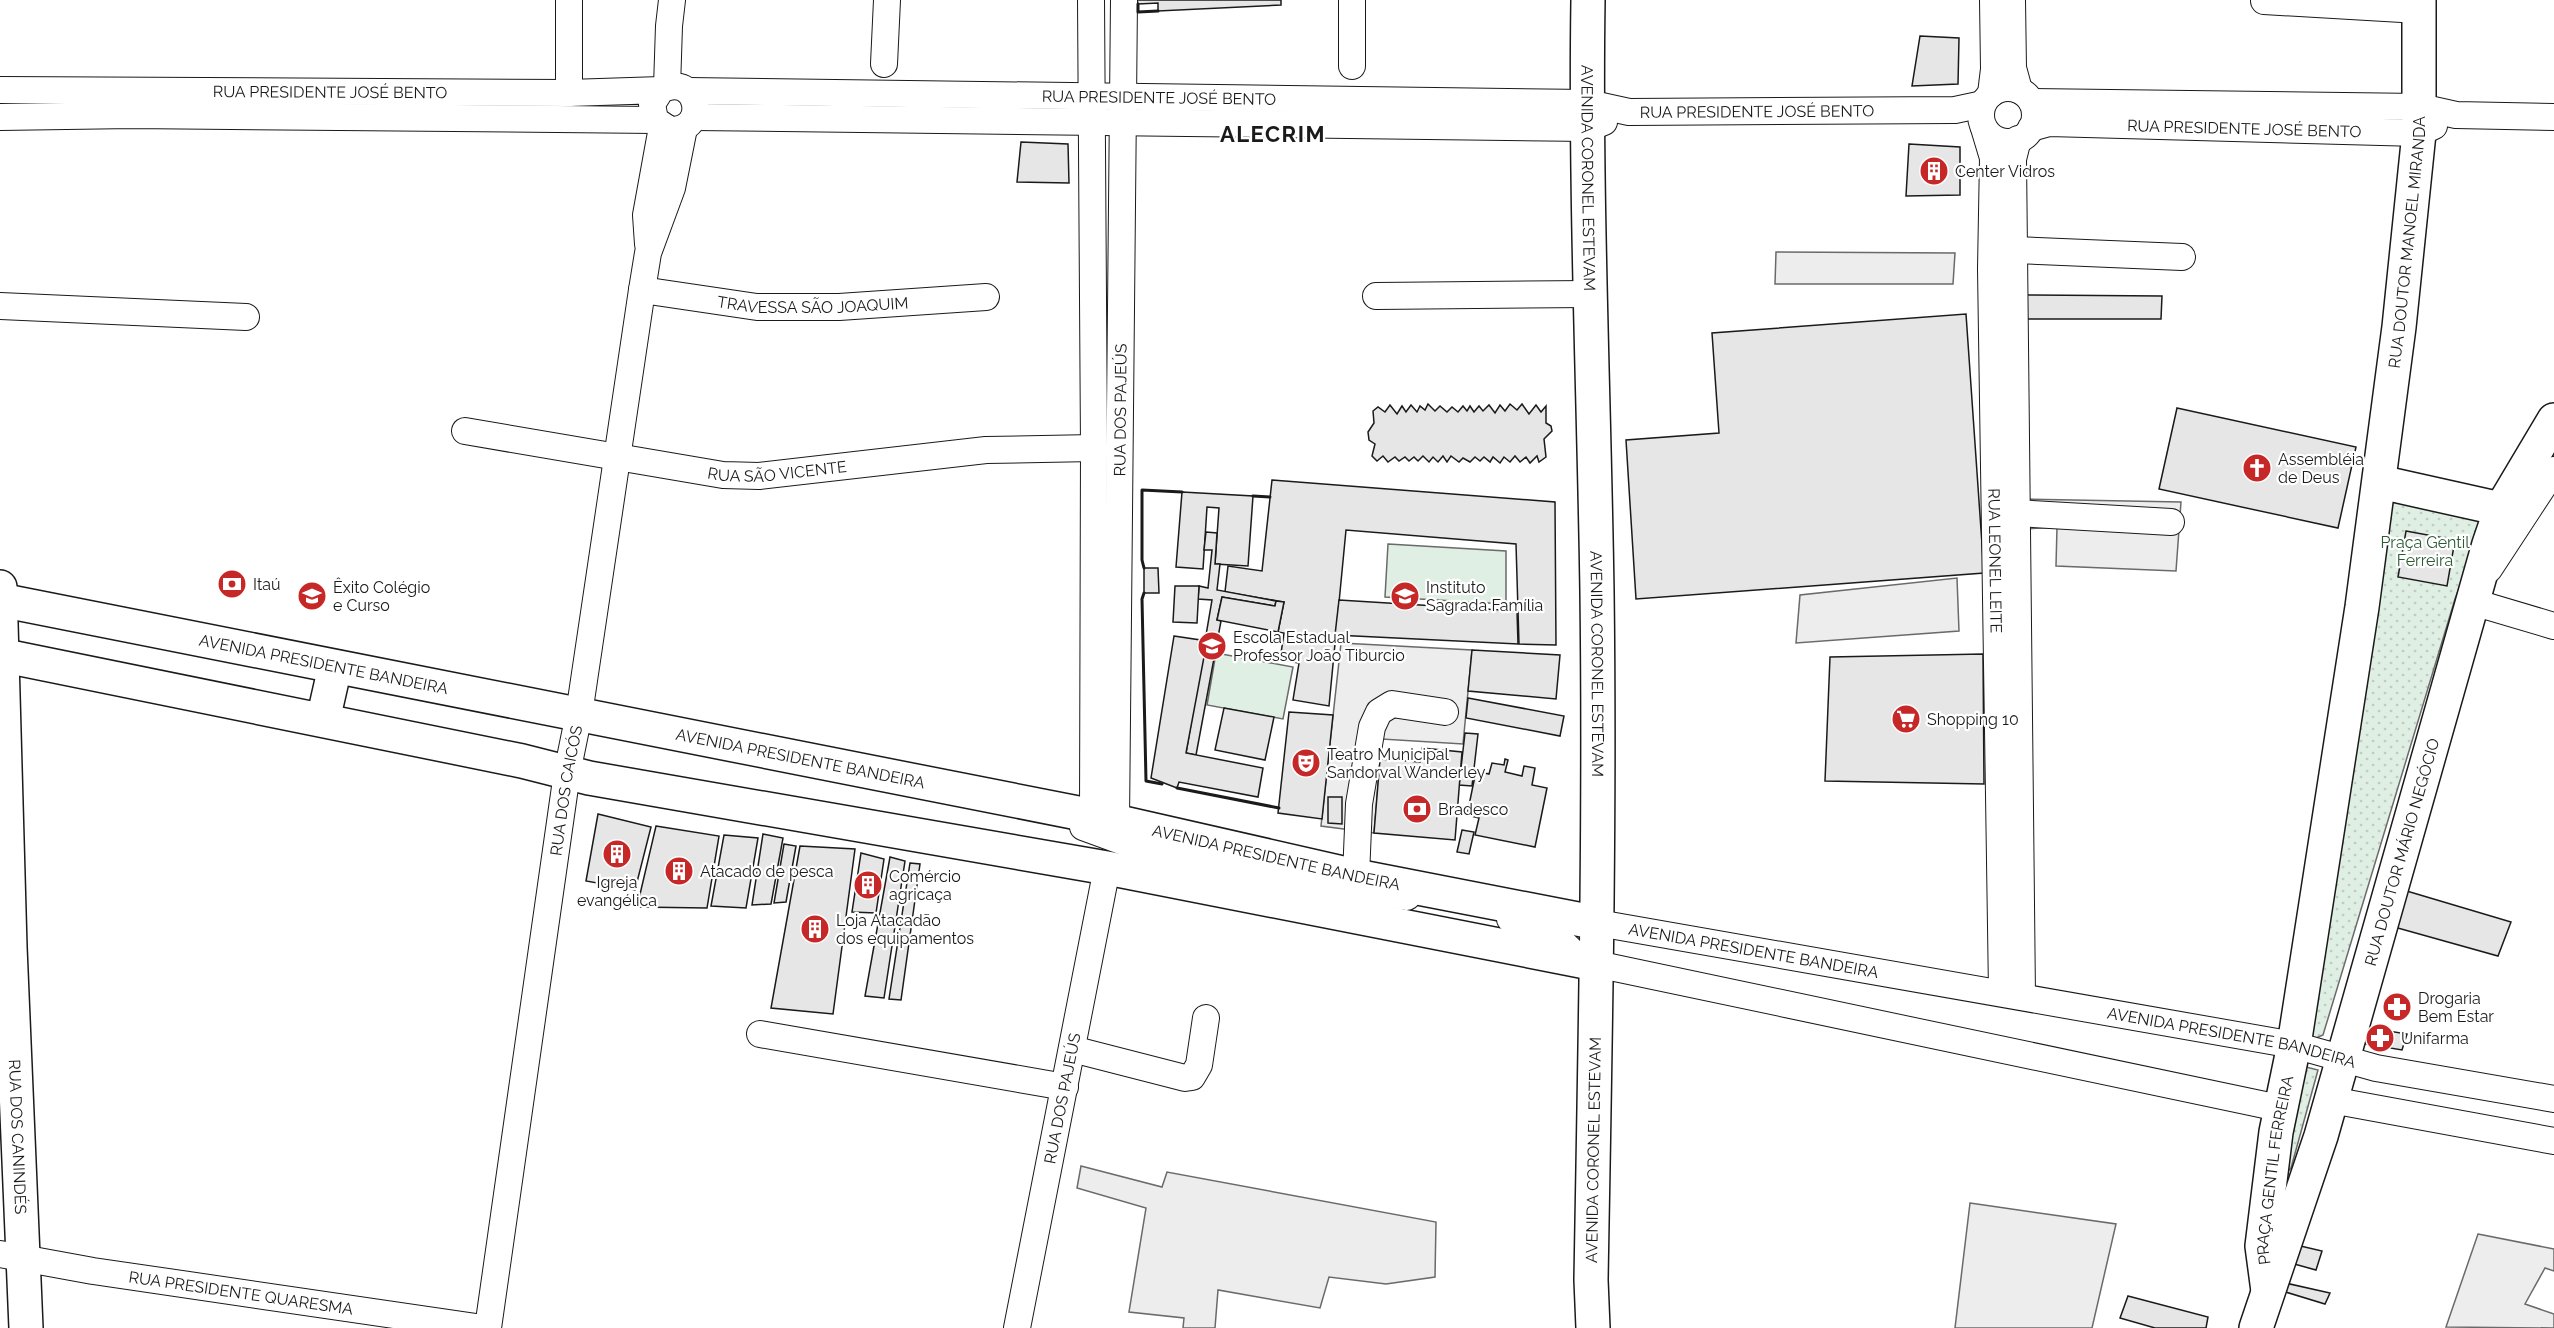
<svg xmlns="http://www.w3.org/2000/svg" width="2554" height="1328" font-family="Raleway,sans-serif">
  <defs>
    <pattern id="grass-dots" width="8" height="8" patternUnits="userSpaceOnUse" patternTransform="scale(1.5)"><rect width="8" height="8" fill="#e0efe3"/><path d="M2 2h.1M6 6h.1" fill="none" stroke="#c0ccc2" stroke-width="1.8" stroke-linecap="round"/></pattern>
  </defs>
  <rect width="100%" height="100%" fill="#fff"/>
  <g fill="url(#grass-dots)" stroke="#6a6a6a" stroke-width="1.5">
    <path d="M 2388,492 L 2486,519 L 2455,599 L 2323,1035 L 2314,1039 L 2301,1035 Z"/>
    <path d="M 2294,1064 L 2318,1070 L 2291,1168 L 2285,1174 Z"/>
  </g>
  <g fill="#e0efe3" stroke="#6a6a6a" stroke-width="1.5">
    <path d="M 1388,544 L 1506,551 L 1506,604 L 1385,597 Z"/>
    <path d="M 1216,653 L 1293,667 L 1283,719 L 1207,705 Z"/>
  </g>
  <g fill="#ededed" stroke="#6a6a6a" stroke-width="1.5">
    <path d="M 1776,252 L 1955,253 L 1953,284 L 1775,284 Z"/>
    <path d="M 2025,499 L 2181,502 L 2176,571 L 2056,566 L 2057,527 L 2024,529 Z"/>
    <path d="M 1957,578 L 1959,631 L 1796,643 L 1800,595 Z"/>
    <path d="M 1341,643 L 1472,650 L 1463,744 L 1382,739 L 1374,833 L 1321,826 Z"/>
    <path d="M 1081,1166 L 1162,1187 L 1167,1172 L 1436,1222 L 1435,1277 L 1386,1284 L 1329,1277 L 1320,1308 L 1218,1290 L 1215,1328 L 1183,1328 L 1184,1318 L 1129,1312 L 1146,1208 L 1077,1188 Z"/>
    <path d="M 1970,1203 L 2116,1224 L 2092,1328 L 1955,1328 Z"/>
    <path d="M 2478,1234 L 2554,1249 L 2554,1271 L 2545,1268 L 2525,1304 L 2554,1314 L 2554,1328 L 2446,1327 Z"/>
  </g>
  <g fill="#e6e6e6" stroke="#1a1a1a" stroke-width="1.5">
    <path d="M 1137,0 L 1281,0 L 1281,5 L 1158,11 L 1158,3 L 1138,4 Z"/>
    <path d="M 1920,36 L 1959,38 L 1958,84 L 1912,86 Z"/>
    <path d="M 1021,142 L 1068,144 L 1069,183 L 1017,182 Z"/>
    <path d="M 1909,144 L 1960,147 L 1960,195 L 1906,196 Z"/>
    <path d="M 2022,295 L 2162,296 L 2161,319 L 2025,319 Z"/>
    <path d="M 1966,314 L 1984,573 L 1636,599 L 1626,440 L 1719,433 L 1712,333 Z"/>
    <path d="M 1428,404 L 1435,411 L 1440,406 L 1447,412 L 1452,407 L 1458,412 L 1463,406 L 1467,411 L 1470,406 L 1474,412 L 1479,406 L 1483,411 L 1489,405 L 1495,413 L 1500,405 L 1505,411 L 1510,404 L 1517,410 L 1522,404 L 1529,414 L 1536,405 L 1541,412 L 1546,406 L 1546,423 L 1551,426 L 1552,431 L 1544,439 L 1546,457 L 1539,462 L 1537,456 L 1530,463 L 1526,457 L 1520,462 L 1515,456 L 1510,462 L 1504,457 L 1500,463 L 1493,457 L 1490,462 L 1484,457 L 1480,461 L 1475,457 L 1470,462 L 1463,458 L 1459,462 L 1451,456 L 1447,462 L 1443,456 L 1438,462 L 1433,457 L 1429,462 L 1423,456 L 1418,461 L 1414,457 L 1409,461 L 1405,457 L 1399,461 L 1395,457 L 1388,462 L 1383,456 L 1377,461 L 1372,456 L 1375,444 L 1369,440 L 1368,432 L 1374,423 L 1373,411 L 1378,407 L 1385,412 L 1390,405 L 1397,414 L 1402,406 L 1406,412 L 1411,405 L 1417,412 L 1420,406 L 1425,410 Z"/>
    <path d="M 2177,408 L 2356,447 L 2338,528 L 2159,489 Z"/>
    <path d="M 1272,480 L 1555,502 L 1556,645 L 1519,644 L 1516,544 L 1346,530 L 1329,706 L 1293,700 L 1299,663 L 1280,660 L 1284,633 L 1278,632 L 1284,602 L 1225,592 L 1228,566 L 1262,571 Z"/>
    <path d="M 1182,492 L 1253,496 L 1248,566 L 1215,564 L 1219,508 L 1207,507 L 1203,569 L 1176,567 Z"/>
    <path d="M 2406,531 L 2455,540 L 2447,586 L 2398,577 Z"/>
    <path d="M 1206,532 L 1217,533 L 1215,564 L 1220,564 L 1217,590 L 1276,601 L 1275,606 L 1222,597 L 1217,620 L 1221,621 L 1196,755 L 1186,753 L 1212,600 L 1198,599 L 1199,586 L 1208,588 L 1212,550 L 1204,550 Z"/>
    <path d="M 1144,568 L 1158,568 L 1159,593 L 1144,593 Z"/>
    <path d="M 1175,586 L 1199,586 L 1197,623 L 1173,622 Z"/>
    <path d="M 1222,597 L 1275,606 L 1276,601 L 1284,602 L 1278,632 L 1217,620 Z"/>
    <path d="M 1339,600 L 1517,611 L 1518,644 L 1335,635 Z"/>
    <path d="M 1174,636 L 1207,641 L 1186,753 L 1263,768 L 1258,797 L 1179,782 L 1177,788 L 1151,778 Z"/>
    <path d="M 1472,650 L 1560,655 L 1556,699 L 1468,691 Z"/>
    <path d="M 1983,654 L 1984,784 L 1825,781 L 1830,657 Z"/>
    <path d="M 1468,698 L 1564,716 L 1560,736 L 1466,718 Z"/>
    <path d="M 1224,708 L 1274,717 L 1265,760 L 1215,750 Z"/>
    <path d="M 1289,712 L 1333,715 L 1322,819 L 1278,813 Z"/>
    <path d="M 1465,733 L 1478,734 L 1472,786 L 1459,785 Z"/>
    <path d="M 1422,748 L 1462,752 L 1455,840 L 1374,833 L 1380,759 L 1420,762 Z"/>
    <path d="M 1505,759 L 1508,760 L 1505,772 L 1522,776 L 1524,766 L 1535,768 L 1532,785 L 1547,788 L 1535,847 L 1475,835 L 1479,818 L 1467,815 L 1476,771 L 1489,774 L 1492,763 L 1504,765 Z"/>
    <path d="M 1328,797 L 1342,797 L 1342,824 L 1328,823 Z"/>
    <path d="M 598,814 L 651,827 L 635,890 L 586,881 Z"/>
    <path d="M 656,826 L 719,836 L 707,908 L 637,907 Z"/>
    <path d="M 1462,830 L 1474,832 L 1469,854 L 1457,852 Z"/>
    <path d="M 763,834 L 783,838 L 771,904 L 752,905 Z"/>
    <path d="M 724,835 L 758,838 L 746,908 L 711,906 Z"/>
    <path d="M 784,844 L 796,846 L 786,902 L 774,903 Z"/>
    <path d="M 800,846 L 855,849 L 833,1014 L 771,1008 Z"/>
    <path d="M 861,853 L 884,859 L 876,913 L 852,912 Z"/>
    <path d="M 890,857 L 905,861 L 884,998 L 865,996 Z"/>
    <path d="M 910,863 L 920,864 L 901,1000 L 889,999 Z"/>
    <path d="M 2400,889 L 2511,922 L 2498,956 L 2387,925 Z"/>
    <path d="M 2358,1026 L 2407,1034 L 2402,1050 L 2354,1042 Z"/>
    <path d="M 2292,1244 L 2322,1251 L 2316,1270 L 2287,1262 Z"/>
    <path d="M 2281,1282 L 2330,1293 L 2325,1304 L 2279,1290 Z"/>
    <path d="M 2128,1296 L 2208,1317 L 2206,1328 L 2155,1328 L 2120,1318 Z"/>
  </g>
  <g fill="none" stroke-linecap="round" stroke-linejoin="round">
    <g stroke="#1a1a1a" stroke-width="28">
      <g id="minor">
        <path d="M 1091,0 L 1094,448 L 1093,816"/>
        <path d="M 2012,0 L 2013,68 L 2019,90"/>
        <path d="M 2264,1 L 2419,10"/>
        <path d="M 884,64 L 887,0"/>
        <path d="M 1352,66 L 1352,0"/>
        <path d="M 667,87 L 669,26 L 672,0"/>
        <circle cx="2008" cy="115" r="27"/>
        <path id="s1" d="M 0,90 L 569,93 L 661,90 C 698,71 711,131 670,130 L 655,120 L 652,104 L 661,90"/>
        <path id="s2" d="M 688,91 L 1588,103 L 1629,112 L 1955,110 L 1983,104"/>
        <path d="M 569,93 L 569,0"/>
        <path d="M 1991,94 L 1994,69 L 1993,0"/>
        <path d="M 2032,102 L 2420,107 L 2456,115 L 2554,117"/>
        <path d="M 0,117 L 132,115 L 655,120"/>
        <path d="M 694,117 L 1589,128 L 1604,122"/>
        <path id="s3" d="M 1984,128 L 1993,158 L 1991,269 L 2002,992"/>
        <path id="s4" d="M 2031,128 L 2049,123 L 2419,133 L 2434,126"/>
        <path d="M 2018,139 L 2013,159 L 2022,996"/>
        <path d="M 648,244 L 646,215 L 662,127"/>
        <path d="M 2014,250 L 2182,257"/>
        <path id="s5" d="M 642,290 L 757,307 L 839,307 L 986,297"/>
        <path d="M 1376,296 L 1589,294"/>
        <path d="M 0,306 L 246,317"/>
        <path id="s6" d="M 465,431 L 723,475 L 759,476 L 986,450 L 1094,448"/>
        <path d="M 2015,513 L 2171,522"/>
        <path d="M 2489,569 L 2554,470"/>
        <path d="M 2473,602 L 2554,626"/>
        <path id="s7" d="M 1116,821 L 1124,0"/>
        <path d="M 1083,827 L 1135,846 L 1180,859 L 1291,882 L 1323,888 L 1356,876 L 1359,804 L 1372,727 L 1379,712 L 1392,704 L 1445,712"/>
        <path d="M 1326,910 C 1354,899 1378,892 1407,897"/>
        <path d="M 1510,919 C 1545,927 1557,934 1580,960"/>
        <path id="s8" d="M 1598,923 L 2294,1045 L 2376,1068 L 2554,1099"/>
        <path d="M 1596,964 L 2279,1108"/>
        <path d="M 760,1034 L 1065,1087"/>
        <path d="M 1072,1049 L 1185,1078 L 1192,1077 L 1199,1065 L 1206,1018"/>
        <path d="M 2331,1100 L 2554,1141"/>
        <path id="s9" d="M 0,1254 L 93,1271 L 483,1328"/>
        <path id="s10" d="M 488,1328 L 567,773 L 579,714 L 642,290 L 648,253 L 672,188 L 684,128"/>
        <path id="s11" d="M 1017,1328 L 1107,868"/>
      </g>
    </g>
    <g stroke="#1a1a1a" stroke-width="36">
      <g id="major">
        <path id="s12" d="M 1588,0 C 1585,197 1594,394 1597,592 C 1600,821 1595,1050 1591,1280 L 1593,1328"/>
        <path d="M 2380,482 L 2501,509"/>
        <path id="s13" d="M 0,587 L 10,947 L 26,1328"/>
        <path id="s14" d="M 0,600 L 1093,816 L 1356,876 L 1598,923"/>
        <path d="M 0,655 L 522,761 L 589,778 L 1107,868 L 1596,964"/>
        <path d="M 323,720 L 335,667"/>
        <path id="s15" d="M 2268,1291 L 2262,1246 L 2276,1132 L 2294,1045 L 2362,607 L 2399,327 L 2419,133 L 2419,0"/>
        <path id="s16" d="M 2256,1328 L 2321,1136 L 2489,544 L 2501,509 L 2554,420"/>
      </g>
    </g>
    <use href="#minor" stroke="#fff" stroke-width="26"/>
    <use href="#major" stroke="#fff" stroke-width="33"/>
    <g stroke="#1a1a1a" stroke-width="3">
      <path d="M 1138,4 L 1138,12 L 1158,11"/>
      <path d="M 1253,496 L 1270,497"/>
      <path d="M 1144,568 L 1142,560 L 1142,490 L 1182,492"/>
      <path d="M 1144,593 L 1142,599 L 1146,781 L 1162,784"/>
      <path d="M 1177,788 L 1279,808"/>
    </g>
  </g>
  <defs>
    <g id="building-disc" transform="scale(1.5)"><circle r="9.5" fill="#c62828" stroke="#fff"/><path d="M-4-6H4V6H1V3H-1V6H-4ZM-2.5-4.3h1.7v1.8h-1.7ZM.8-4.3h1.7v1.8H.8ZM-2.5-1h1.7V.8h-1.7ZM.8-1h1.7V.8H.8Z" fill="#fff"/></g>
    <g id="church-disc" transform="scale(1.5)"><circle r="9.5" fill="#c62828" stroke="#fff"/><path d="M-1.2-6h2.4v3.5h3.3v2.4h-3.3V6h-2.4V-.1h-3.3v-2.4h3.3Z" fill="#fff"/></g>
    <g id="bank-disc" transform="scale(1.5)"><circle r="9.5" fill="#c62828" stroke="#fff"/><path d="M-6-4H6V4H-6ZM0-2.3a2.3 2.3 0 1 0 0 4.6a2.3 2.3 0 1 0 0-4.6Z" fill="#fff"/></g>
    <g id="school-disc" transform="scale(1.5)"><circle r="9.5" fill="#c62828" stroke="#fff"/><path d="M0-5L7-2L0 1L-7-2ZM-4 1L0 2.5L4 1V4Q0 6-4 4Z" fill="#fff"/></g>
    <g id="supermarket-disc" transform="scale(1.5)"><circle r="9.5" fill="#c62828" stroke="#fff"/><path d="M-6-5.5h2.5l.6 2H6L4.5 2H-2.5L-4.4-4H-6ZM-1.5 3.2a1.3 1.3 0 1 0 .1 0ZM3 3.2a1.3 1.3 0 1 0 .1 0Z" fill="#fff"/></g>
    <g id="theatre-disc" transform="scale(1.5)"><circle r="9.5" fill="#c62828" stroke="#fff"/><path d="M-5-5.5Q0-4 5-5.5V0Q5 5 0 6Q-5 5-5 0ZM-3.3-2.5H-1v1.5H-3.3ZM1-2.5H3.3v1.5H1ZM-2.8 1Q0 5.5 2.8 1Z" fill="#fff"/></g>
    <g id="pharmacy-disc" transform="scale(1.5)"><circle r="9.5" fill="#c62828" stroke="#fff"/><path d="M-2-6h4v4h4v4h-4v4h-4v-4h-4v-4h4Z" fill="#fff"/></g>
  </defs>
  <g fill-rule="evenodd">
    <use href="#building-disc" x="1934" y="171"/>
    <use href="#church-disc" x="2257" y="468"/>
    <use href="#bank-disc" x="232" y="584"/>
    <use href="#school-disc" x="312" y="596"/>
    <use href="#school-disc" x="1405" y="596"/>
    <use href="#school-disc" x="1212" y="646"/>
    <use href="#supermarket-disc" x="1906" y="719"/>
    <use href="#theatre-disc" x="1306" y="763"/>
    <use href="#bank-disc" x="1417" y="809"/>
    <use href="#building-disc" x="617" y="854"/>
    <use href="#building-disc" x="679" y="871"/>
    <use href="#building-disc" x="868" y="885"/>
    <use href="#building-disc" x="815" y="929"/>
    <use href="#pharmacy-disc" x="2397" y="1007"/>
    <use href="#pharmacy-disc" x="2380" y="1038"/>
  </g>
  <g text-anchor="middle" stroke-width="4.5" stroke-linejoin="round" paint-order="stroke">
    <g font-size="16" fill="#1a1a1a" stroke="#fff">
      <text dy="6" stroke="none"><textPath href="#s1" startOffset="330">RUA PRESIDENTE JOSÉ BENTO</textPath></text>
      <text dy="6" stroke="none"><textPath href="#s2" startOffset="471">RUA PRESIDENTE JOSÉ BENTO</textPath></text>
      <text dy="6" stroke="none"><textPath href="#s2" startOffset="1070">RUA PRESIDENTE JOSÉ BENTO</textPath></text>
      <text dy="6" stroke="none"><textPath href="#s4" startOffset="214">RUA PRESIDENTE JOSÉ BENTO</textPath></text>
      <text dy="6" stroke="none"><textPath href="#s12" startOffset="178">AVENIDA CORONEL ESTEVAM</textPath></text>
      <text dy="6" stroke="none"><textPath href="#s15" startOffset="1060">RUA DOUTOR MANOEL MIRANDA</textPath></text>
      <text dy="6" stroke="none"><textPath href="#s5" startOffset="172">TRAVESSA SÃO JOAQUIM</textPath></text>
      <text dy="6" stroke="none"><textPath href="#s7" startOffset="411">RUA DOS PAJEÚS</textPath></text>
      <text dy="6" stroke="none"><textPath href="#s6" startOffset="316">RUA SÃO VICENTE</textPath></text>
      <text dy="6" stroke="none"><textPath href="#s3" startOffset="434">RUA LEONEL LEITE</textPath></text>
      <text dy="6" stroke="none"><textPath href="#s14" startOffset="330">AVENIDA PRESIDENTE BANDEIRA</textPath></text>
      <text dy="6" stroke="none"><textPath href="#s12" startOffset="664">AVENIDA CORONEL ESTEVAM</textPath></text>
      <text dy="6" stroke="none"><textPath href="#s14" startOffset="816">AVENIDA PRESIDENTE BANDEIRA</textPath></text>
      <text dy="6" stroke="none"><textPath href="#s10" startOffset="543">RUA DOS CAICÓS</textPath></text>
      <text dy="6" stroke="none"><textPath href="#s16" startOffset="498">RUA DOUTOR MÁRIO NEGÓCIO</textPath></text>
      <text dy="6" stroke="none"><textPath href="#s14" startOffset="1302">AVENIDA PRESIDENTE BANDEIRA</textPath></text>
      <text dy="6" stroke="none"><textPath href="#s8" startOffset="158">AVENIDA PRESIDENTE BANDEIRA</textPath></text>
      <text dy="6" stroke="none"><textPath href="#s8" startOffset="644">AVENIDA PRESIDENTE BANDEIRA</textPath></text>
      <text dy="6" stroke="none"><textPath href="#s11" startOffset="234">RUA DOS PAJEÚS</textPath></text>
      <text dy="6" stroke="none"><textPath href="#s13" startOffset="550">RUA DOS CANINDÉS</textPath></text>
      <text transform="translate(1593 1150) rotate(-89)" y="6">AVENIDA CORONEL ESTEVAM</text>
      <text dy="6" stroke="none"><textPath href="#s15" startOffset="122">PRAÇA GENTIL FERREIRA</textPath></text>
      <text dy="6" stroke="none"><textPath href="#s9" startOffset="244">RUA PRESIDENTE QUARESMA</textPath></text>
    </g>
    <g font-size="16" fill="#1a1a1a" stroke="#fff" text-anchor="start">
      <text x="1955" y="177">Center Vidros</text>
      <text x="2278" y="465">Assembléia<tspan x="2278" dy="18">de Deus</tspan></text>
      <text x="253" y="590">Itaú</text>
      <text x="333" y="593">Êxito Colégio<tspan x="333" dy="18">e Curso</tspan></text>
      <text x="1426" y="593">Instituto<tspan x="1426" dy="18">Sagrada Família</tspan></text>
      <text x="1233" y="643">Escola Estadual<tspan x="1233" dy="18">Professor João Tiburcio</tspan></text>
      <text x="1927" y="725">Shopping 10</text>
      <text x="1327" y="760">Teatro Municipal<tspan x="1327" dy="18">Sandorval Wanderley</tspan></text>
      <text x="1438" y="815">Bradesco</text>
      <text x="700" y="877">Atacado de pesca</text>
      <text x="889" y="882">Comércio<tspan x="889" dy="18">agricaça</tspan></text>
      <text x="617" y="888" text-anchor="middle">Igreja<tspan x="617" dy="18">evangélica</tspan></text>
      <text x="836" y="926">Loja Atacadão<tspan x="836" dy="18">dos equipamentos</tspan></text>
      <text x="2418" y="1004">Drogaria<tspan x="2418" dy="18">Bem Estar</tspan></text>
      <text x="2401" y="1044">Unifarma</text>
    </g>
    <g font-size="16" fill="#2b5a34" stroke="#fff">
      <text x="2425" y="548">Praça Gentil<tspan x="2425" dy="18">Ferreira</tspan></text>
    </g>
    <g font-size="22" font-weight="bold" letter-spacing="1.5" fill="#1a1a1a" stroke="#fff">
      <text x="1273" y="142">ALECRIM</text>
    </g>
  </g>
</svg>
